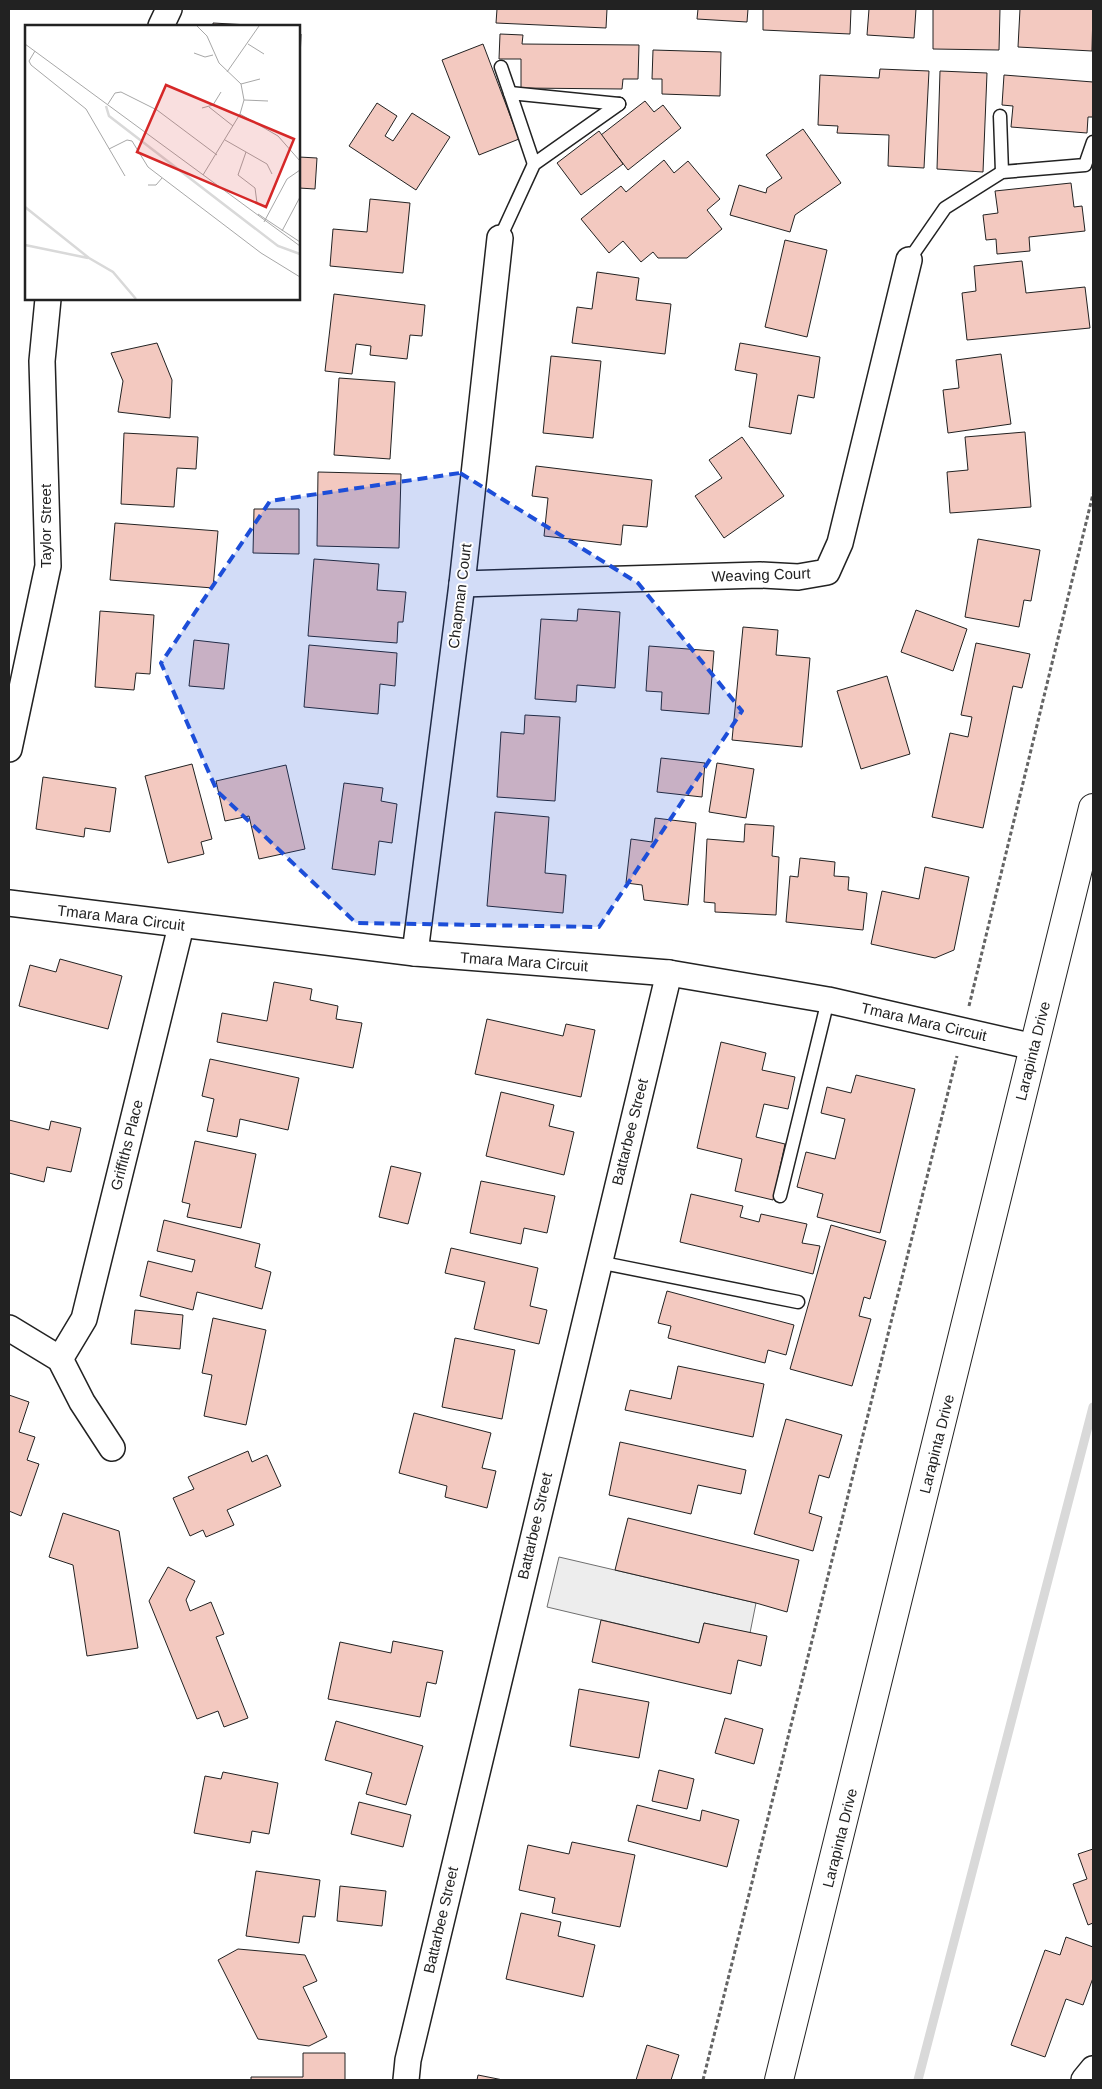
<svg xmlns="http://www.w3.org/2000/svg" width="1102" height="2089" font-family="Helvetica,sans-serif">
  <rect width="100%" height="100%" fill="#fff"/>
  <path fill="#ededed" stroke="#6f6f6f" d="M 559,1557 L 756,1603 L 750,1633 L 704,1623 L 699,1643 L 547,1607 Z"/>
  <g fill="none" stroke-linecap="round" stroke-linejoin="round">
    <path stroke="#d9d9d9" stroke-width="9" d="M 918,2080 L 1093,1407"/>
  </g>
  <g fill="#f3c9c0" stroke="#222">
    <path d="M 497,9 L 607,9 L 606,28 L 496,23 Z"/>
    <path d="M 698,9 L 748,9 L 747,22 L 697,19 Z"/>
    <path d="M 763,9 L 851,9 L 850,34 L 763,30 Z"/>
    <path d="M 869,9 L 916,9 L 914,38 L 867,35 Z"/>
    <path d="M 933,9 L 1000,9 L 999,50 L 933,49 Z"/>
    <path d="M 1020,9 L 1093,9 L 1092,51 L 1018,47 Z"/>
    <path d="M 213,23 L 249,25 L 213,26 Z"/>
    <path d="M 299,34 L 301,34 L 299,87 Z"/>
    <path d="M 500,34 L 523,35 L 522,44 L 639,45 L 638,79 L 623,79 L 622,89 L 521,88 L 521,59 L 499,59 Z"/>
    <path d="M 483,44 L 519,139 L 479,155 L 442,60 Z"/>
    <path d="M 653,50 L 721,52 L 720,96 L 662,94 L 662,79 L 652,79 Z"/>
    <path d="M 880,69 L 929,71 L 924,168 L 888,166 L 889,135 L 837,133 L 838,126 L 818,125 L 820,75 L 879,78 Z"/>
    <path d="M 940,71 L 987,73 L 983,172 L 937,169 Z"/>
    <path d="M 1004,75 L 1093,82 L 1093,117 L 1088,117 L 1087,133 L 1011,127 L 1013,106 L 1002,105 Z"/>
    <path d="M 645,101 L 654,112 L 663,105 L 681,128 L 628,170 L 601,135 Z"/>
    <path d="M 377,103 L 397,116 L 385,136 L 393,141 L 412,113 L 450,137 L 416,190 L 349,146 Z"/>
    <path d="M 803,129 L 841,183 L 795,215 L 790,232 L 730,215 L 739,185 L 766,193 L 767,188 L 782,178 L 766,155 Z"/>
    <path d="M 599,131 L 623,164 L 581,195 L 557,163 Z"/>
    <path d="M 299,157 L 317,158 L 315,189 L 299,188 Z"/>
    <path d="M 664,160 L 674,173 L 688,161 L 720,199 L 707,210 L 722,229 L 687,258 L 658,258 L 653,252 L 641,262 L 623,241 L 609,253 L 581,219 L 621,186 L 626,192 Z"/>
    <path d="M 1071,183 L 1074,207 L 1082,206 L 1085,231 L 1029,237 L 1030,251 L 997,254 L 996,239 L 986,240 L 983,215 L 998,213 L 995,191 Z"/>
    <path d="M 370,199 L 410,203 L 403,273 L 330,266 L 333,229 L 367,232 Z"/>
    <path d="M 785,240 L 827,250 L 807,337 L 765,327 Z"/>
    <path d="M 1022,261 L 1026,293 L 1085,287 L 1090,328 L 967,340 L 962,293 L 976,291 L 974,266 Z"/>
    <path d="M 597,272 L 639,278 L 636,300 L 671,304 L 665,354 L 572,343 L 577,307 L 592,309 Z"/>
    <path d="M 334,294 L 425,305 L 422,336 L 410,335 L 407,359 L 370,355 L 371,346 L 356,344 L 352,374 L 325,371 Z"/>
    <path d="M 157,343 L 172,380 L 170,418 L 118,412 L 123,381 L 111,353 Z"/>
    <path d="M 740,343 L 820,357 L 814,398 L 798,395 L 791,434 L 749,427 L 757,374 L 735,370 Z"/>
    <path d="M 1001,354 L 1011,424 L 948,433 L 943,390 L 959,388 L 956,360 Z"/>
    <path d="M 551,356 L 601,361 L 593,438 L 543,433 Z"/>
    <path d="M 339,378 L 395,382 L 390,459 L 334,455 Z"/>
    <path d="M 1025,432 L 1031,507 L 950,513 L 947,472 L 968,470 L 965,437 Z"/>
    <path d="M 124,433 L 198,437 L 196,469 L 177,468 L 174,507 L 121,504 Z"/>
    <path d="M 742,437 L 784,496 L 724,538 L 695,496 L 722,478 L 709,460 Z"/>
    <path d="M 536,466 L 652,480 L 647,527 L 623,525 L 621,545 L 544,536 L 548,498 L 532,496 Z"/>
    <path d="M 318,472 L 401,474 L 399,548 L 317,546 Z"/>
    <path d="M 254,509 L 299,509 L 299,554 L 253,553 Z"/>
    <path d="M 115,523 L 218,531 L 213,588 L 110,580 Z"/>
    <path d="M 978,539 L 1040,550 L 1031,601 L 1024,600 L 1019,627 L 965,617 Z"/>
    <path d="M 314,559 L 379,564 L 377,590 L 406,592 L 403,622 L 398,622 L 397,643 L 308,636 Z"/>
    <path d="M 578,609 L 620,612 L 615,688 L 577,685 L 576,702 L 535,699 L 541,619 L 577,621 Z"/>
    <path d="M 916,610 L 967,629 L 953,671 L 901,652 Z"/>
    <path d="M 100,611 L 154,615 L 150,674 L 136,673 L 134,690 L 95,687 Z"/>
    <path d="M 743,627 L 778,630 L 776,655 L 810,658 L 802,747 L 732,740 Z"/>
    <path d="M 194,640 L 229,644 L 224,689 L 189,686 Z"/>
    <path d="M 976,643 L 1030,654 L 1022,688 L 1013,686 L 983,828 L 932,817 L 950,733 L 968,737 L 972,717 L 961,715 Z"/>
    <path d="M 309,645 L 397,653 L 395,686 L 380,684 L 378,714 L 304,707 Z"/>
    <path d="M 649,646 L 714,651 L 709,714 L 661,710 L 662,692 L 646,691 Z"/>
    <path d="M 887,676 L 910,754 L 861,769 L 837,691 Z"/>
    <path d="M 525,715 L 560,717 L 555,801 L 497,797 L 501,732 L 524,734 Z"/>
    <path d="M 661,758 L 705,763 L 702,797 L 657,792 Z"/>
    <path d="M 717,763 L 754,769 L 746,818 L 709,812 Z"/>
    <path d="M 192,764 L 212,839 L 201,842 L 204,854 L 168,863 L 145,776 Z"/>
    <path d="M 286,765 L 305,849 L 259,859 L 249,816 L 225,821 L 216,781 Z"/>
    <path d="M 43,777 L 116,788 L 110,832 L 85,828 L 84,837 L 36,829 Z"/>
    <path d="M 344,783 L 383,788 L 381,801 L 397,804 L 392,843 L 379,841 L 375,875 L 332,869 Z"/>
    <path d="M 495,812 L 549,817 L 545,873 L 566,875 L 563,913 L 487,906 Z"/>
    <path d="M 655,818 L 696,823 L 688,905 L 644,900 L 642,885 L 626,883 L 631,839 L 652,842 Z"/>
    <path d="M 745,824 L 774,826 L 772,856 L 779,857 L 776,915 L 715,912 L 715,903 L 704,902 L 707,839 L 744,842 Z"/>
    <path d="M 800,858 L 835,862 L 834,876 L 849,877 L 848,890 L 867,893 L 863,930 L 786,922 L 790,876 L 798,877 Z"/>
    <path d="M 925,867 L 969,877 L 954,950 L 935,958 L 871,944 L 882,891 L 919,899 Z"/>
    <path d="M 60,959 L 122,976 L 108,1029 L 19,1006 L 30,965 L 56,972 Z"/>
    <path d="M 274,982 L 312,989 L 310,1000 L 338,1006 L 336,1019 L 362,1023 L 353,1068 L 217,1042 L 222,1013 L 267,1021 Z"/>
    <path d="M 487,1019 L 563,1036 L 566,1024 L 595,1030 L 581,1097 L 475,1074 Z"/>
    <path d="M 721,1042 L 766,1053 L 762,1070 L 795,1077 L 788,1109 L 764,1104 L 756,1137 L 785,1144 L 773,1200 L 735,1191 L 742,1159 L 697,1148 Z"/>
    <path d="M 210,1059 L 299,1078 L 288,1130 L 240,1119 L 237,1137 L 207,1131 L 214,1099 L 202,1096 Z"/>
    <path d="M 856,1075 L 915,1089 L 880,1233 L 817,1217 L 823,1194 L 797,1187 L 806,1152 L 835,1159 L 845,1119 L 821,1113 L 827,1087 L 851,1093 Z"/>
    <path d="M 501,1092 L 554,1105 L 549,1126 L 574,1132 L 564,1175 L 486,1156 Z"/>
    <path d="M 9,1120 L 49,1130 L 51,1121 L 81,1128 L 71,1172 L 47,1167 L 44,1182 L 9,1173 Z"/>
    <path d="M 195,1141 L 256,1154 L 241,1228 L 187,1217 L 190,1204 L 182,1202 Z"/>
    <path d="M 391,1166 L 421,1173 L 408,1224 L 379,1217 Z"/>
    <path d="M 481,1181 L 555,1196 L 547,1233 L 524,1228 L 521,1244 L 470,1233 Z"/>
    <path d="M 691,1194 L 743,1206 L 740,1217 L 759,1222 L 761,1214 L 807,1224 L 802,1243 L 820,1246 L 813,1274 L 680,1242 Z"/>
    <path d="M 164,1220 L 260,1244 L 255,1267 L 271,1272 L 262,1309 L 197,1292 L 193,1310 L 140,1296 L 148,1261 L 192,1272 L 195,1260 L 157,1251 Z"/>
    <path d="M 831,1225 L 886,1241 L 870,1299 L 864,1297 L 859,1316 L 871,1319 L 852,1386 L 790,1369 Z"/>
    <path d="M 451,1248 L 538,1268 L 530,1306 L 547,1310 L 539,1344 L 474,1329 L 485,1282 L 445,1273 Z"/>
    <path d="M 667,1291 L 794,1325 L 786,1355 L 768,1350 L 765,1363 L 668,1338 L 671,1326 L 658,1323 Z"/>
    <path d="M 135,1310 L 183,1315 L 180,1349 L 131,1344 Z"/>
    <path d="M 213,1318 L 266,1330 L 246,1425 L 204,1416 L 212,1375 L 202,1373 Z"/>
    <path d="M 455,1338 L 515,1350 L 502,1419 L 442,1407 Z"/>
    <path d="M 678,1366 L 764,1384 L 753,1437 L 625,1410 L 630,1390 L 671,1399 Z"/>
    <path d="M 9,1395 L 29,1402 L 19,1432 L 35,1437 L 27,1460 L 39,1464 L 21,1516 L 9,1511 Z"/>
    <path d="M 414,1413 L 491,1433 L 482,1468 L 496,1471 L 487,1508 L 445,1497 L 447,1486 L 399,1473 Z"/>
    <path d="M 786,1419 L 842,1435 L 829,1478 L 819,1475 L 809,1513 L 822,1517 L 813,1551 L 754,1534 Z"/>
    <path d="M 620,1442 L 746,1470 L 741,1494 L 698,1485 L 691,1514 L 609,1495 Z"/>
    <path d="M 248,1451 L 252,1462 L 267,1455 L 281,1486 L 227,1510 L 234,1525 L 206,1537 L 203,1530 L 190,1536 L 173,1498 L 194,1489 L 188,1477 Z"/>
    <path d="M 63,1513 L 119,1531 L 138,1648 L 87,1656 L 73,1565 L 49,1557 Z"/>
    <path d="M 628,1518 L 799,1560 L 787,1612 L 756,1603 L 615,1570 Z"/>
    <path d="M 168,1567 L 195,1581 L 186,1600 L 190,1611 L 211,1602 L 224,1634 L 216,1637 L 248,1718 L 224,1727 L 218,1711 L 197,1719 L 149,1601 Z"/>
    <path d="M 601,1620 L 699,1643 L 704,1623 L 767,1636 L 761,1666 L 738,1660 L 731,1694 L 592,1662 Z"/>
    <path d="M 393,1641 L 443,1651 L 436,1684 L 427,1682 L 420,1717 L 328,1699 L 340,1642 L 391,1653 Z"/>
    <path d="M 579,1689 L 649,1702 L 639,1758 L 570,1746 Z"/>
    <path d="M 725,1718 L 763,1729 L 754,1764 L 715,1753 Z"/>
    <path d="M 336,1721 L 423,1746 L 406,1805 L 366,1794 L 372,1773 L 325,1760 Z"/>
    <path d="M 659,1770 L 694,1779 L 687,1809 L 652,1801 Z"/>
    <path d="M 223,1772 L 278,1783 L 269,1834 L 252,1831 L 250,1843 L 194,1833 L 205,1776 L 221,1779 Z"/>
    <path d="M 359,1802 L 411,1815 L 403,1847 L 351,1834 Z"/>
    <path d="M 637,1805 L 700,1821 L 702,1810 L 739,1820 L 727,1867 L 628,1841 Z"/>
    <path d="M 572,1842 L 635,1855 L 620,1927 L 552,1913 L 555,1898 L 519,1890 L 528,1845 L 569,1854 Z"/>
    <path d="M 1093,1849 L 1093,1923 L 1088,1925 L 1073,1884 L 1087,1879 L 1078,1854 Z"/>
    <path d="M 256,1871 L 320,1880 L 315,1917 L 303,1916 L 299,1943 L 246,1936 Z"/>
    <path d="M 340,1886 L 386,1891 L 382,1926 L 337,1921 Z"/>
    <path d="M 521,1913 L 561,1922 L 558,1936 L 595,1945 L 583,1997 L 506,1979 Z"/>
    <path d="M 1066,1937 L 1093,1947 L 1093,1978 L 1083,2005 L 1066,1999 L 1045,2057 L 1011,2045 L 1045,1950 L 1060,1955 Z"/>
    <path d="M 238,1949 L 305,1955 L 317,1981 L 303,1987 L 327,2037 L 309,2046 L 258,2039 L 218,1960 Z"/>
    <path d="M 647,2045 L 679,2055 L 671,2080 L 636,2080 Z"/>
    <path d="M 303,2053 L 345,2053 L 345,2080 L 251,2080 L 251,2077 L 303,2077 Z"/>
    <path d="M 478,2075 L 503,2080 L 477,2080 Z"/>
  </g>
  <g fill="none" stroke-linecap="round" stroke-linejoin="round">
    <g stroke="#222" stroke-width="15">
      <g id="lane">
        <path d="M 501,67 L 510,93"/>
        <path d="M 1000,116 L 1002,172"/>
        <path d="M 534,164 L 510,93 L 619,104"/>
        <path d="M 500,238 L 534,164 L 619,104"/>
        <path d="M 909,260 L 945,208 L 1002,172 L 1085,165 L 1093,142"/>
        <path d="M 780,1196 L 828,1000"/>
        <path d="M 598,1262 L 798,1302"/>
      </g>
    </g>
    <g stroke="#222" stroke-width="28">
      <g id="street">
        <path d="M 161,26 L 169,9"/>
        <path d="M 462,584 L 760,575 L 798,577 L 827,572 L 840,543 L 909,260"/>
        <path d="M 9,749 L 48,566 L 42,361 L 48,299"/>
        <path d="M 9,903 L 415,953 L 669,973 L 828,1000 L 1034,1047"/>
        <path d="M 415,953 L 462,584 L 500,238"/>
        <path d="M 9,1328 L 60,1359 L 82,1402 L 112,1448"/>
        <path d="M 60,1359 L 84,1319 L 181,926"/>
        <path d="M 406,2080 L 408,2060 L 669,973"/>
        <path d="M 1084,2080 L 1093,2069"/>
      </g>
    </g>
    <g stroke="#222" stroke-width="30">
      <path id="primary" d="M 779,2080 L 1093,808"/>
    </g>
    <g stroke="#646464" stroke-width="3" stroke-dasharray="4 2.5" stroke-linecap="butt">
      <path d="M 969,1006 L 1093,494"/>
      <path d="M 703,2080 L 957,1056"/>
    </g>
    <use href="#lane" stroke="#fff" stroke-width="12"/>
    <use href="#street" stroke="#fff" stroke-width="25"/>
    <use href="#primary" stroke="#fff" stroke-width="28"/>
  </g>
  <path fill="#1d4ed8" fill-opacity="0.2" stroke="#1d4ed8" stroke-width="4" stroke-dasharray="10 6" stroke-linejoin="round" d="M 460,473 L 638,583 L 742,711 L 599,927 L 356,923 L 217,791 L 161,663 L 270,501 Z"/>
  <g text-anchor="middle" stroke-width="4" stroke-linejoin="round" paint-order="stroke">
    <g font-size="15" fill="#222" stroke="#fff">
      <text transform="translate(46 526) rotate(-90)" y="5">Taylor Street</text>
      <text transform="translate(761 575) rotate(-2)" y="5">Weaving Court</text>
      <text transform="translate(460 596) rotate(-83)" y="5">Chapman Court</text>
      <text transform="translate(121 918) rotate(7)" y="5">Tmara Mara Circuit</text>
      <text transform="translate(524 962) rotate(4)" y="5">Tmara Mara Circuit</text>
      <text transform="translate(924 1022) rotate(13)" y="5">Tmara Mara Circuit</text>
      <text transform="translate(1033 1051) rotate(-76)" y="5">Larapinta Drive</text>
      <text transform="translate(630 1132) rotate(-76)" y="5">Battarbee Street</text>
      <text transform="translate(127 1145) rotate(-76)" y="5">Griffiths Place</text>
      <text transform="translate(937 1444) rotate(-76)" y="5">Larapinta Drive</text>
      <text transform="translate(535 1526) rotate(-77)" y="5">Battarbee Street</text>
      <text transform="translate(840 1838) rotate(-76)" y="5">Larapinta Drive</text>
      <text transform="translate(441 1920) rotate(-77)" y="5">Battarbee Street</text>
    </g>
  </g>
  <g transform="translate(25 25)">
    <rect width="275" height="275" fill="#fff"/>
    <path fill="none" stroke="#d9d9d9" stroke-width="2.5" d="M 81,81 L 84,91 L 253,221 L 275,229M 0,182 L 64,233 L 88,247 L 111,274M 0,220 L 63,233"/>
    <path fill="none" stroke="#a7a7a7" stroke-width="1" d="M 172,1 L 182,11 L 194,38 L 216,59 L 219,75 L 215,89 L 178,150M 0,19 L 275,221M 223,19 L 239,29M 10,26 L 4,36 L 6,40 L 61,84 L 100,151M 169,28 L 180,32 L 188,30M 202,47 L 234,1M 216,59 L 235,54M 219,75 L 243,76M 83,79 L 90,68 L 96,67 L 132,85 L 192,130M 184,82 L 208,101M 177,83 L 188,80 L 196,67M 215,89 L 253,111 L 275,136M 200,115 L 242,139 L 247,149M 84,124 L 102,115 L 107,116 L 123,142 L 236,228 L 275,252M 221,127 L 213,150 L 230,163 L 232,178M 123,160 L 131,160 L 137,153M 233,189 L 275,217M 239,197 L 262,154 L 275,145M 257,206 L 275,172"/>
    <path fill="#d62828" fill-opacity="0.15" stroke="#d62828" stroke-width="2.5" d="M 141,60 L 269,114 L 241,182 L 112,127 Z"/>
    <rect width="275" height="275" fill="none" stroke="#222" stroke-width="2.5"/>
  </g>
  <rect width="1102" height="2089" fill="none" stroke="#222222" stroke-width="20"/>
</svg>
